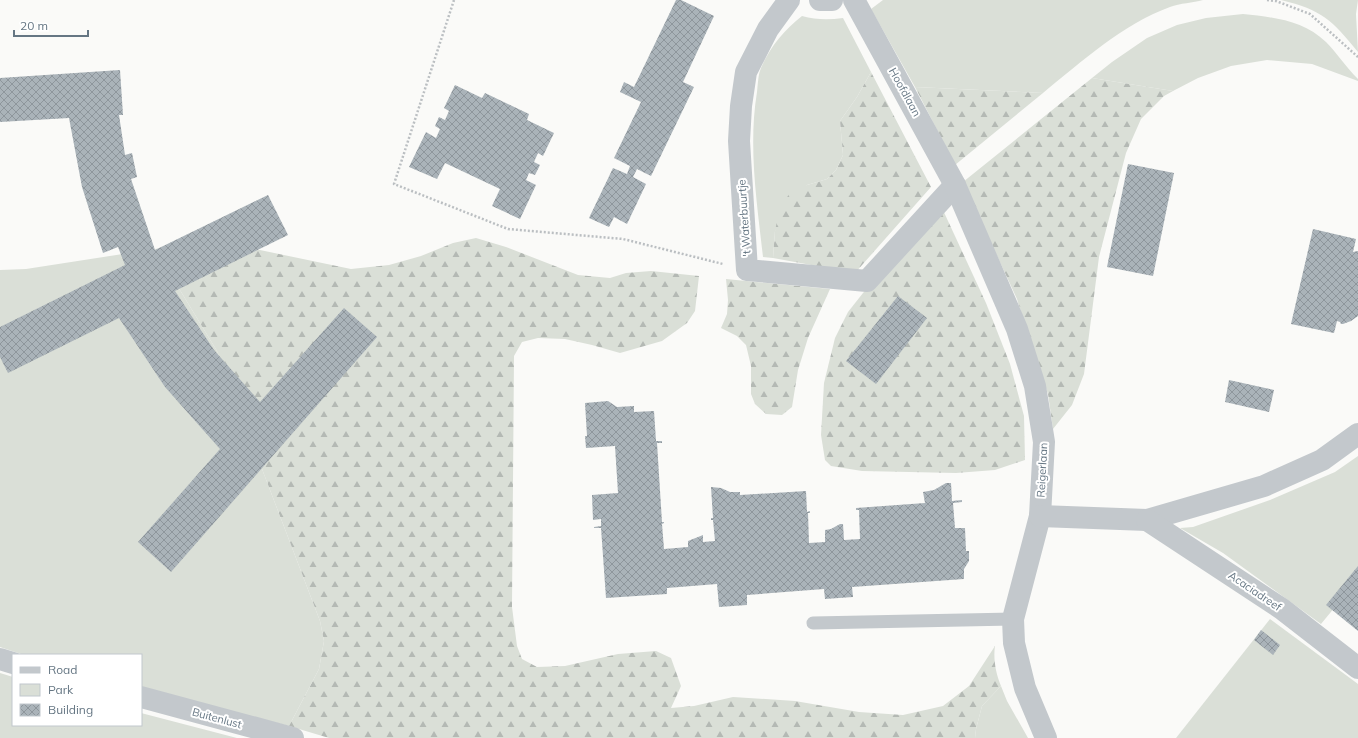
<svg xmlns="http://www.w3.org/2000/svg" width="1358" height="738" font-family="Mulish,sans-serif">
  <defs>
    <pattern id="forest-firs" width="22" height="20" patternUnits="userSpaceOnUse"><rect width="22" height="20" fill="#dadfd7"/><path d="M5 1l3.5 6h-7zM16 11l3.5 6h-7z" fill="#b4b9b4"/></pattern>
    <pattern id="building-cross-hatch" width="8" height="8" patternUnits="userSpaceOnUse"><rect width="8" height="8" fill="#aab3b9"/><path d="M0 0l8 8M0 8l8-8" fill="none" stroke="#8e969c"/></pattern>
  </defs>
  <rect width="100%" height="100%" fill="#fafaf8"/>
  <g fill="#dadfd7">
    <path d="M 883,0 L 1203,0 C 1193,3 1180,3 1170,7 C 1123,24 1081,62 1043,93 L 915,87 L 871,9 Z"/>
    <path d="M 1281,0 L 1358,0 L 1356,14 L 1358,52 C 1332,20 1322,10 1281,0 Z"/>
    <path d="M 1243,14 C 1272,17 1303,20 1326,42 C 1337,53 1346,67 1358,79 L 1358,81 L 1312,64 L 1267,60 L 1231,66 L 1198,78 L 1173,91 L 1092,78 L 1112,62 L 1147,38 L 1177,25 L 1206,18 Z"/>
    <path d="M 802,16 C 816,20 829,20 843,18 L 871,72 L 857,97 L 840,121 L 843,155 L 836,170 L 827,179 L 807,185 L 775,231 L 773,258 L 763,257 C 757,202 748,147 757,92 C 758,84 758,75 761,68 C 770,47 784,30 802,16 Z"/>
    <path d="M 155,249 L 217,351 L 320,621 L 324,641 L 319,669 L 289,726 L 141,688 L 141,655 L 24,655 L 0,647 L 0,270 L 26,269 Z"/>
    <path d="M 1358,456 L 1358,579 L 1321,624 L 1223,553 L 1180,528 L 1193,527 L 1270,500 L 1335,472 Z"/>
    <path d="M 1270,619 L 1358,684 L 1358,738 L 1176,738 Z"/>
    <path d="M 0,673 L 13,677 L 13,725 L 141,725 L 141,713 L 237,738 L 0,738 Z"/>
    <path d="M 1001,686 L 1007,701 L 1028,738 L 975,738 L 976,729 L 982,706 Z"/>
  </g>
  <g fill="url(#forest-firs)">
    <path d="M 871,72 L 931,187 L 855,273 L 773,258 L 775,231 L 779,211 L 789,194 L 807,185 L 827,179 L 836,170 L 843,155 L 840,121 L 857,97 Z"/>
    <path d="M 1092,78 L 1173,91 L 1164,96 L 1141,119 L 1126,153 L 1099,257 L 1084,374 L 1072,405 L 1053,429 L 1048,394 L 1039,368 L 1017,299 L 963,182 Z"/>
    <path d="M 915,87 L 1043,93 L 955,165 Z"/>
    <path d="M 942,208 L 986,303 L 1010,364 L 1024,416 L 1025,460 L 995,470 L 956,473 L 862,471 L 831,466 L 825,460 L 821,435 L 824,383 L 835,338 L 848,312 L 863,293 Z"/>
    <path d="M 476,238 L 506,247 L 578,275 L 610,278 L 626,273 L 651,271 L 699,276 L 695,311 L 687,323 L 662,341 L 620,353 L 592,345 L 565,339 L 538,338 L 522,342 L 514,356 L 512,607 L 517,646 L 522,659 L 537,667 L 565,666 L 618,654 L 656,651 L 671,658 L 681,686 L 671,708 L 694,706 L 733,697 L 795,701 L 859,712 L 903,715 L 943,706 L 969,686 L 995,646 C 993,659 996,674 1001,686 L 982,706 L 976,729 L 975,738 L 329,738 L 289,726 L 319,669 L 324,641 L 320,621 L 217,351 L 155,249 L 192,244 L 231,244 L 351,269 L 389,265 L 421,256 L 453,243 Z"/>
    <path d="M 726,279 L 830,289 L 808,338 L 798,370 L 792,407 L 782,415 L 766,414 L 755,404 L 751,394 L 751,366 L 746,345 L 737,336 L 721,328 L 727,314 L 728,300 Z"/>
  </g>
  <g fill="url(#building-cross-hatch)">
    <path d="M 676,0 L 681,0 L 714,16 L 683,82 L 694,87 L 651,176 L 637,169 L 633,177 L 646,184 L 627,224 L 614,217 L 609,227 L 589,218 L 613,168 L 627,174 L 630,166 L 614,158 L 641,102 L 620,92 L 624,82 L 634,87 Z"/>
    <path d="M 120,70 L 123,115 L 119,115 L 125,155 L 132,153 L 137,177 L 131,179 L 155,250 L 268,195 L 288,235 L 175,291 L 214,350 L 260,402 L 344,308 L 377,337 L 171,572 L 138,542 L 220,449 L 165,387 L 119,318 L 8,373 L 0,357 L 0,327 L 125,265 L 118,247 L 103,253 L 82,187 L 69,118 L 0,122 L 0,78 Z"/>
    <path d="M 455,85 L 482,98 L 485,93 L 529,114 L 527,120 L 554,133 L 543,156 L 538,153 L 534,162 L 540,165 L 535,175 L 529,173 L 526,180 L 536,185 L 520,219 L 492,206 L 500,189 L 445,163 L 437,179 L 409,167 L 426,132 L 436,138 L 440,129 L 435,126 L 439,117 L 445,120 L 449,111 L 444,108 Z"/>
    <path d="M 1128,164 L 1174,173 L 1153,276 L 1107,267 Z"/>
    <path d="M 1313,229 L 1356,239 L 1353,252 L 1358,251 L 1358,316 L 1351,321 L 1343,324 L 1341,324 L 1340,322 L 1337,321 L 1334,333 L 1291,324 Z"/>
    <path d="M 898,296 L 927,318 L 876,384 L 846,361 Z"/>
    <path d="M 1229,380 L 1274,390 L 1269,412 L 1225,402 Z"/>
    <path d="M 608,401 L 617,407 L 634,406 L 634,412 L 654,411 L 656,441 L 662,441 L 662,443 L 657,443 L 662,522 L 664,522 L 664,523 L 662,524 L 664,549 L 688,547 L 688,541 L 703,535 L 703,542 L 715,541 L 713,520 L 711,520 L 711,518 L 713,518 L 711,487 L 721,488 L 730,492 L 740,492 L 740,495 L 806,491 L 807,512 L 810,511 L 810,513 L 808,513 L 809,543 L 825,542 L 825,530 L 831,529 L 840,524 L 843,524 L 844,540 L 860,539 L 859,510 L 856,510 L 856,508 L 925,503 L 923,492 L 934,490 L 946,483 L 951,483 L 952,501 L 962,500 L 962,502 L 953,503 L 955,528 L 965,528 L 966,551 L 969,551 L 969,561 L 964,569 L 964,579 L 852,587 L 853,597 L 825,599 L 824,589 L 747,595 L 747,605 L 719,607 L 717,584 L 667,588 L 667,594 L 606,598 L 601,528 L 594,528 L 594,527 L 601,526 L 601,519 L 593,520 L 592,495 L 618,493 L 615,446 L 586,448 L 585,436 L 587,436 L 585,403 Z"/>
    <path d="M 1358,566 L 1358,631 L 1326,605 Z"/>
    <path d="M 1261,630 L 1280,645 L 1273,655 L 1254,640 Z"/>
  </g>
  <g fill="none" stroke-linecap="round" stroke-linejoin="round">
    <g stroke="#bbbfc2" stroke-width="2.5" stroke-dasharray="2 2" stroke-linecap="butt">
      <path d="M 454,0 L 394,184 L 508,229 L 623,239 L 723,264"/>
      <path d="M 1267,0 L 1276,1 L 1310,14 L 1358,57"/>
    </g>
    <path stroke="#c3c8cc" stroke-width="13" d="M 813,623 L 1013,619"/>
    <g stroke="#c3c8cc" stroke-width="22">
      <path d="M 789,0 L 768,29 L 746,72 L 741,106 L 739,141 L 747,270 L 867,281 L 955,185"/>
      <path d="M 820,0 L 832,0"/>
      <path d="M 854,0 L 955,185 L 1017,329 L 1035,386 L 1044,442 L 1040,516 L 1013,619 L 1014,643 L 1025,688 L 1046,738"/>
      <path d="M 1040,516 L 1147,520 L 1264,486 L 1322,460 L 1358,434"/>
      <path d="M 1147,520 L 1282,609 L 1358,668"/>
      <path d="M 0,659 L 13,663"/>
      <path d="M 141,697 L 293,738"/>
    </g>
  </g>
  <g text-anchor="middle" stroke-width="4" stroke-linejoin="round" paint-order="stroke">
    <g font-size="11" fill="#657683" stroke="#fff">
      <text transform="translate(905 92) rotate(61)" y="4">Hoofdlaan</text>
      <text transform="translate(744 218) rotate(-94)" y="4">'t Waterbuurtje</text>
      <text transform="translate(1042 470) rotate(-87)" y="4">Reigerlaan</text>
      <text transform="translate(1255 591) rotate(34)" y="4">Acaciadreef</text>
      <text transform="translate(217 718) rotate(15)" y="4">Buitenlust</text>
    </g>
  </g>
  <rect x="12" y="654" width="130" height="72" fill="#ffffff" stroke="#c1c8cd"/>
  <rect x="20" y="667" width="20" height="6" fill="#c3c8cc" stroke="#c1c8cd"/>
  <text x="48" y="674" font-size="12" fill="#657683">Road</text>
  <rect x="20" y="684" width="20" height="12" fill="#dadfd7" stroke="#c1c8cd"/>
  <text x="48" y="694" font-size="12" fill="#657683">Park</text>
  <rect x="20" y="704" width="20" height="12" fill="url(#building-cross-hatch)" stroke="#c1c8cd"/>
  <text x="48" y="714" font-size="12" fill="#657683">Building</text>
  <path d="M14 30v6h74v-6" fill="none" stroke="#657683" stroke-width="2"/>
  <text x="20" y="30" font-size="12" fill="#657683" stroke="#ffffff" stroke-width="3" paint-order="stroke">20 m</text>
</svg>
